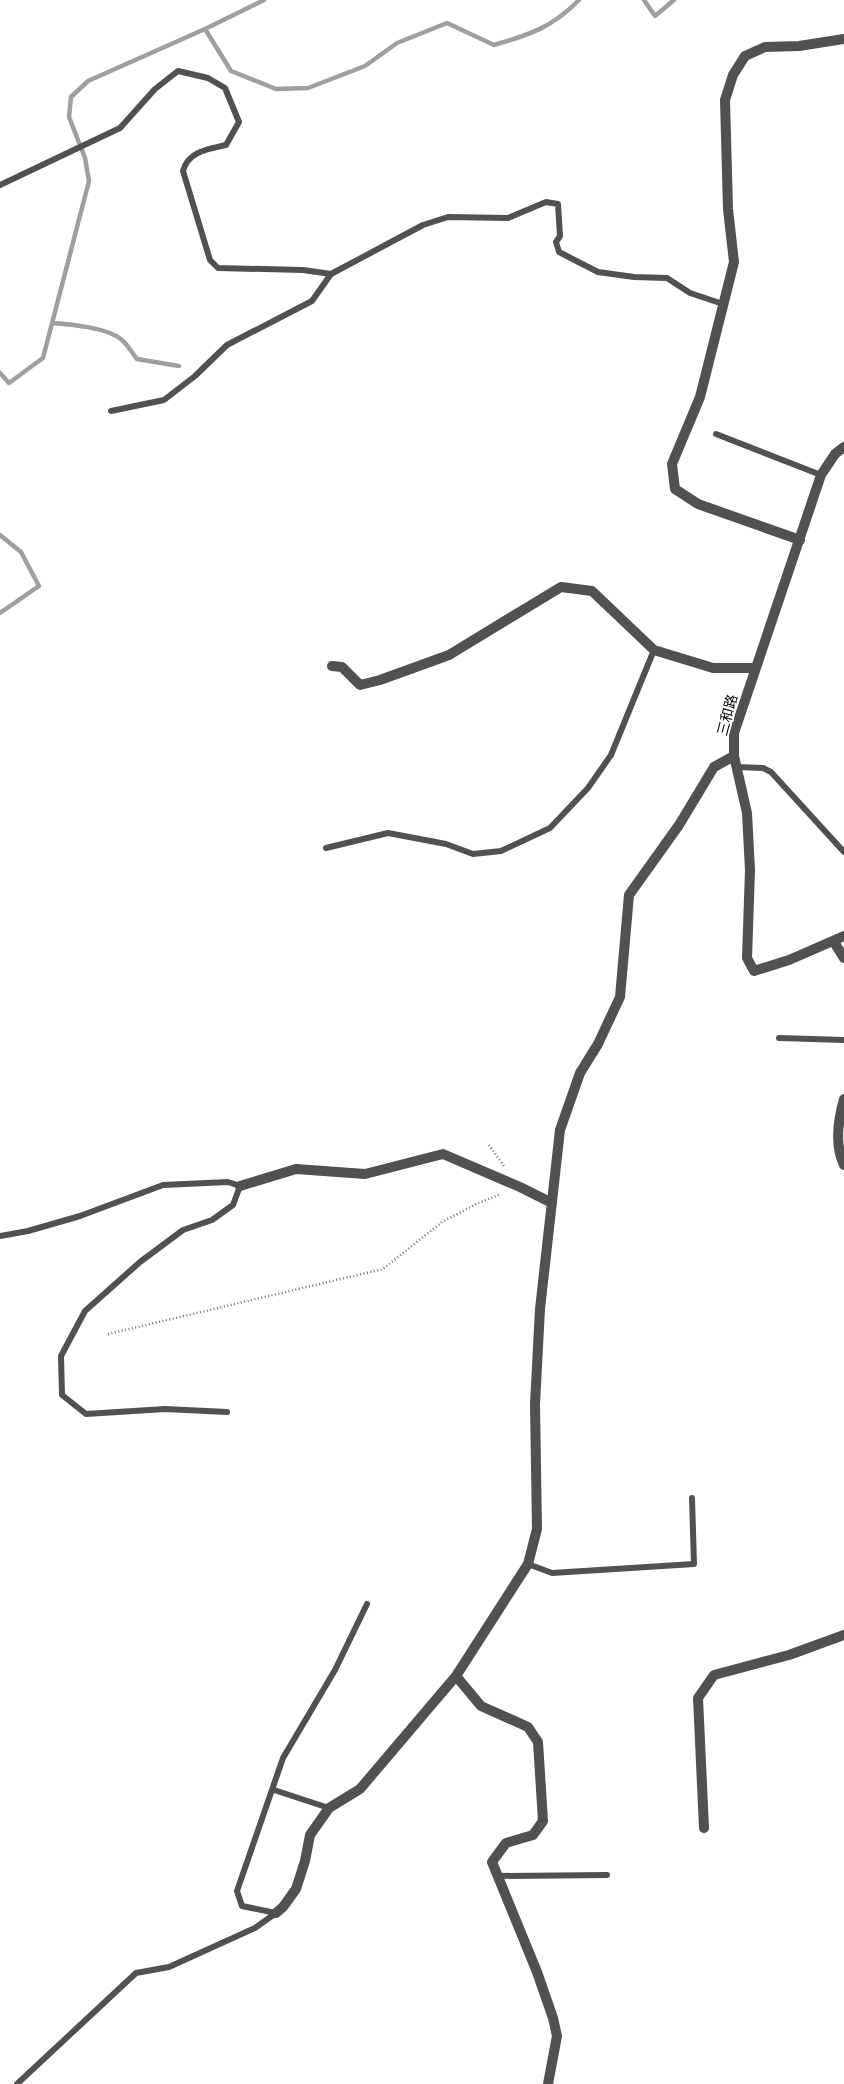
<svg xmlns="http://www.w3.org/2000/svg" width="844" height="2084" font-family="'Golos Text','Noto Sans TC',sans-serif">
<rect width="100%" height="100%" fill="#fff"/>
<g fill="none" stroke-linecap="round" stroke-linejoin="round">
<path stroke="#9f9f9f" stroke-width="4.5" d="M 644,0 L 655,16 L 674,0
M 205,29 L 231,71 L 276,89 L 308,88 L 365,66 L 397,43 L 447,23 L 494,45 C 529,35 553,27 579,0
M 53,323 C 70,324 109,328 122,340 C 128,345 132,353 137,359 L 179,366
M 0,373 L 9,383 L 43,358 L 89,181 L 85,158 L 69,117 L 71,97 L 88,81 L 205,29 L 264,0
M 0,535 L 21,552 L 39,586 L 0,613"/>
<path stroke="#737373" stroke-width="2.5" stroke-dasharray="1 2.5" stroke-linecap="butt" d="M 489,1145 L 504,1166
M 108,1334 L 383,1269 L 442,1222 L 476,1204 L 501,1194"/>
<path stroke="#515151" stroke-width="6" d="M 0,185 L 120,128 L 155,89 L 178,71 L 208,78 L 225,88 L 239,122 L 226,145 C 209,149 188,151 183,171 L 210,260 L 218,268 L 303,270 L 331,274 L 423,225 L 448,217 L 508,218 L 546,202 L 558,204 L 560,236 L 556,242 L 559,252 L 598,272 L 634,277 L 667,278 L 690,293 L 723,304
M 111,411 L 164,400 L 195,376 L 227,345 L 312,301 L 331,274
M 716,434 L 821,475
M 737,767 L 763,768 L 771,772 L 844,852
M 326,848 L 388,833 L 446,844 L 473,854 L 501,851 L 550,828 L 588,788 L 611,755 L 654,650
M 779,1038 L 844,1040
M 0,1236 L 28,1231 L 80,1216 L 163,1185 L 228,1182 L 240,1186 L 233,1205 L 212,1220 L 183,1230 L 140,1262 L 85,1311 L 61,1356 L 62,1395 L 86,1414 L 165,1409 L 227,1412
M 528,1564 L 552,1573 L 694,1564 L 692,1498
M 274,1790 L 329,1808
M 496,1876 L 607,1875
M 17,2084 L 136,1973 L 169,1967 L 255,1928 L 276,1913 L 242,1906 L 237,1891 L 283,1758 L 335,1670 L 367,1604"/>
<path stroke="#515151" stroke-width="10" d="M 844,447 L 835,454 L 821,475 L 734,733 L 734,756 L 747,813 L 750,870 L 747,958 L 754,971 L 789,960 L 844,936
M 800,540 L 698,504 L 675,489 L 672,464 L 700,397 L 734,262 L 728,209 L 725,100 L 733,75 L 745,56 L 765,47 L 799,46 L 844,39
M 332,666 L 342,667 L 360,685 L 380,680 L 449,655 L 561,587 L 592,591 L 654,650 L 713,668 L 755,668
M 834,942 L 844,958
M 844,1099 C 838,1120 834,1144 844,1165
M 240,1186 L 296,1169 L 365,1174 L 443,1154 L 520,1187 L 552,1203
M 456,1676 L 481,1706 L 528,1727 L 538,1742 L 543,1821 L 533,1835 L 506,1843 L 492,1862 L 537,1972 L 553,2018 L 557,2036 L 548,2084
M 704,1828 L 698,1698 L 714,1675 L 789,1655 L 844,1635
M 276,1913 L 283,1907 L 296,1889 L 305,1861 L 310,1835 L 329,1808 L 360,1789 L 456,1676 L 528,1564 L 537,1529 L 535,1404 L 540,1309 L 560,1130 L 580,1073 L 598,1044 L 620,997 L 629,895 L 679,825 L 714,767 L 734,756"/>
</g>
<g text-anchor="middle" stroke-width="4" stroke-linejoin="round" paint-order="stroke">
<g font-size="14" fill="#000" stroke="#fff">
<text transform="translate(727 715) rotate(-75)" y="5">三和路</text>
</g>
</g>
</svg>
